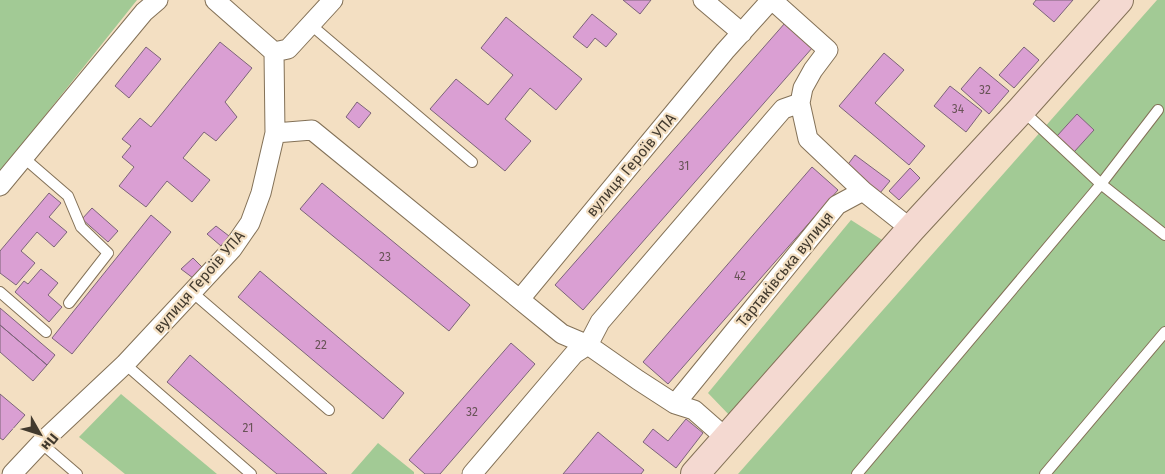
<svg xmlns="http://www.w3.org/2000/svg" width="1165" height="474" font-family="'Fira Sans',sans-serif">
<rect width="100%" height="100%" fill="#f3dfc2"/>
<path fill="#a2ca95" d="M 0,0 L 137,0 L 0,172 Z
M 1157,0 L 1165,0 L 1165,474 L 738,474 Z
M 851,220 L 887,243 L 733,419 L 708,393 Z
M 121,394 L 217,474 L 125,474 L 79,437 Z
M 378,443 L 414,472 L 414,474 L 351,474 Z"/>
<path fill="#da9fd3" stroke="#7c6479" d="M 623,0 L 651,0 L 640,14 Z
M 1036,0 L 1073,0 L 1054,22 L 1033,4 Z
M 592,14 L 617,34 L 606,47 L 595,38 L 587,48 L 573,37 Z
M 506,17 L 582,79 L 556,110 L 530,88 L 505,119 L 531,141 L 505,171 L 430,109 L 456,79 L 488,105 L 513,75 L 481,48 Z
M 785,23 L 813,47 L 583,310 L 555,285 Z
M 220,42 L 252,68 L 225,102 L 237,117 L 216,141 L 204,132 L 183,158 L 210,180 L 192,202 L 167,181 L 146,207 L 119,186 L 134,167 L 122,157 L 131,146 L 122,139 L 140,118 L 151,127 Z
M 146,47 L 161,59 L 129,98 L 115,86 Z
M 1024,47 L 1039,60 L 1014,88 L 999,75 Z
M 884,53 L 904,70 L 875,103 L 925,146 L 909,165 L 839,106 Z
M 980,67 L 1009,91 L 989,114 L 961,89 Z
M 950,86 L 982,111 L 966,132 L 934,106 Z
M 357,102 L 371,113 L 359,128 L 346,117 Z
M 1077,114 L 1094,130 L 1074,152 L 1057,136 Z
M 855,155 L 890,181 L 880,193 L 846,167 Z
M 812,167 L 838,190 L 668,384 L 643,362 Z
M 910,168 L 920,178 L 899,200 L 889,191 Z
M 322,183 L 470,305 L 449,331 L 300,209 Z
M 49,193 L 61,203 L 49,217 L 67,232 L 54,247 L 37,232 L 21,251 L 35,263 L 16,285 L 0,273 L 0,251 Z
M 92,208 L 118,231 L 108,242 L 82,219 Z
M 151,215 L 171,232 L 72,354 L 52,338 Z
M 216,226 L 229,236 L 221,246 L 207,234 Z
M 193,258 L 203,268 L 193,278 L 181,269 Z
M 41,269 L 58,283 L 48,295 L 62,307 L 49,322 L 15,292 L 24,281 L 28,284 Z
M 260,271 L 404,393 L 383,419 L 238,297 Z
M 0,308 L 55,355 L 47,365 L 0,325 Z
M 0,325 L 47,365 L 33,381 L 0,352 Z
M 511,343 L 535,364 L 440,474 L 425,474 L 409,460 Z
M 190,355 L 327,474 L 277,474 L 167,382 Z
M 0,394 L 25,415 L 3,440 L 0,438 Z
M 686,419 L 703,433 L 676,468 L 643,442 L 653,429 L 668,441 Z
M 598,432 L 644,470 L 641,474 L 563,474 Z"/>
<g fill="none" stroke-linecap="round" stroke-linejoin="round">
<defs>
<path id="lane" d="M 311,25 L 472,162
M 1022,110 L 1101,184 L 1165,235
M 24,158 L 68,196 L 81,227 L 108,253 L 69,303
M 0,292 L 46,332
M 192,292 L 329,410
M 125,364 L 251,474
M 41,443 L 77,474
M 857,474 L 1101,184 L 1158,110
M 1045,474 L 1165,332"/>
<path id="street" d="M 215,0 L 274,52
M 703,0 L 742,33
M 772,0 L 828,50 L 813,70 L 803,88 L 800,103 L 808,139 L 863,191
M 275,133 L 312,130 L 562,334 L 588,345 L 638,380 L 675,404 L 694,410 L 727,439
M 0,186 L 144,12 L 158,0
M 520,299 L 725,51 L 771,0
M 675,404 L 837,205 L 863,191 L 911,229
M 12,474 L 41,443 L 125,364 L 232,249 L 250,223 L 261,193 L 275,133 L 274,52 L 288,49 L 333,0
M 472,474 L 574,354 L 588,345 L 600,322 L 783,109 L 800,103"/>
<path id="secondary" d="M 695,474 L 911,229 L 1021,110 L 1119,0"/>
</defs>
<use href="#lane" stroke="#837157" stroke-width="12"/>
<use href="#street" stroke="#837157" stroke-width="21"/>
<use href="#secondary" stroke="#837157" stroke-width="30"/>
<use href="#lane" stroke="#fff" stroke-width="10"/>
<use href="#street" stroke="#fff" stroke-width="19"/>
<use href="#secondary" stroke="#f4d9d1" stroke-width="28"/>
</g>
<g text-anchor="middle" stroke-width="4.5" stroke-linejoin="round" paint-order="stroke">
<g font-size="12" fill="#685357">
<text x="985" y="94">32</text>
<text x="958" y="113">34</text>
<text x="684" y="170">31</text>
<text x="385" y="261">23</text>
<text x="740" y="280">42</text>
<text x="321" y="349">22</text>
<text x="472" y="416">32</text>
<text x="248" y="432">21</text>
</g>
<g font-size="15" fill="#423a2e" stroke="#f3dfc2">
<text transform="translate(631 165) rotate(-50)" y="5">вулиця Героїв УПА</text>
<text transform="translate(785 269) rotate(-51)" y="5">Тартаківська вулиця</text>
<text transform="translate(199 282) rotate(-49)" y="5">вулиця Героїв УПА</text>
</g>
</g>
<g transform="translate(40 434) rotate(129)" stroke="#f3dfc2" stroke-width="4" paint-order="stroke">
<path d="M0-4L9 19L0 12L-9 19Z" fill="#423a2e"/>
<text y="-8" font-size="14" font-weight="bold" text-anchor="middle" fill="#423a2e">Пн</text>
</g>
</svg>
